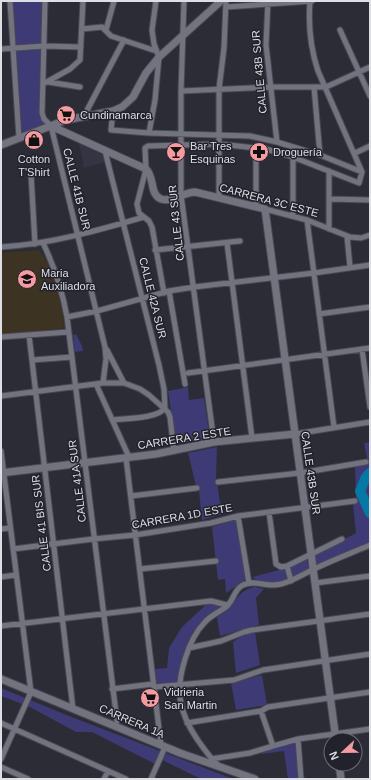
<svg xmlns="http://www.w3.org/2000/svg" width="371" height="780" font-family="Arial,sans-serif">
<rect width="100%" height="100%" fill="#2c2c36"/>
<path fill="#343444" d="M 79,143 L 103,155 L 105,162 L 84,168 Z"/>
<path fill="#3d3323" d="M 39,250 L 49,265 L 58,293 L 63,316 L 64,328 L 1,335 L 1,253 Z"/>
<path fill="#3e3a75" d="M 9,1 L 42,1 L 40,105 L 41,116 L 46,124 L 22,134 Z
M 76,334 L 82,346 L 83,351 L 75,352 L 73,335 Z
M 188,387 L 189,400 L 204,398 L 210,439 L 176,443 L 168,391 Z
M 370,442 L 370,542 L 316,567 L 315,555 L 356,533 L 353,504 L 356,500 L 355,467 L 368,463 L 364,443 Z
M 217,447 L 216,477 L 222,514 L 202,520 L 199,491 L 197,490 L 188,453 Z
M 236,519 L 247,579 L 226,593 L 225,579 L 218,580 L 212,527 Z
M 307,559 L 309,570 L 293,578 L 290,567 Z
M 283,569 L 286,570 L 287,581 C 277,585 261,584 252,577 Z
M 255,587 L 264,589 L 256,598 L 259,625 L 220,636 L 217,617 C 221,614 226,611 230,607 C 239,597 240,590 255,587 Z
M 209,602 L 221,606 C 192,628 183,647 177,683 L 156,685 L 154,669 L 167,668 L 169,648 L 182,627 Z
M 255,632 L 260,665 L 236,673 L 233,642 L 243,635 Z
M 262,675 L 267,705 L 236,710 L 231,683 Z
M 1,688 L 69,716 L 233,779 L 201,779 L 158,758 L 155,764 L 92,732 L 76,732 L 30,707 L 1,696 Z
M 296,743 L 299,779 L 288,779 L 284,751 L 262,754 L 262,751 Z"/>
<g fill="none" stroke-linecap="round" stroke-linejoin="round">
<path stroke="#0579a6" stroke-width="10" d="M 370,473 L 366,477 L 360,491 L 370,513"/>
<defs>
<path id="street" d="M 10,1 L 19,138
M 45,1 L 42,113 L 44,119 L 51,126 L 105,347 L 106,359 L 103,383
M 184,1 L 181,91 L 181,195 L 214,442
M 268,1 L 266,45 L 277,142
M 226,7 L 312,1
M 82,29 L 102,27 L 111,36 L 156,51
M 106,30 L 114,1
M 340,30 L 370,96
M 1,49 L 44,46 L 81,47
M 48,82 L 80,87
M 43,84 L 70,69 L 80,60 L 83,1
M 314,87 L 320,155
M 181,91 L 272,87 L 326,87 L 370,67
M 113,111 L 111,130 L 149,133 L 250,136 L 277,142 L 320,155 L 362,172
M 84,116 L 124,40
M 149,133 L 155,100 L 159,57 L 154,44 L 152,30 L 156,1
M 256,147 L 256,207
M 105,151 L 159,365 L 164,389 L 165,408
M 355,153 L 370,146
M 293,157 L 293,216
M 31,174 L 35,244
M 219,198 L 219,89 L 224,48 L 226,1
M 329,199 L 370,200
M 265,209 L 307,220 L 350,237 L 361,238 L 370,235
M 307,220 L 334,427
M 329,229 L 329,171
M 347,236 L 350,267
M 43,243 C 55,268 62,289 67,317 L 117,721
M 227,243 L 252,438
M 1,247 C 50,244 96,231 144,217
M 155,250 L 240,241
M 169,291 L 185,384
M 164,293 L 152,227 L 149,221 L 139,213 L 137,204 L 146,169 L 145,148 L 148,146 L 219,144 L 266,149 L 293,157 L 359,183 L 362,172 L 318,71 C 310,47 308,26 310,1
M 319,314 L 370,307
M 67,317 L 97,311 L 169,291 L 194,287 L 314,273 L 370,265
M 29,335 L 73,709
M 1,337 L 68,332
M 362,349 L 370,407
M 107,350 L 124,383
M 32,360 L 72,357
M 188,373 L 370,348
M 96,384 L 129,457
M 1,396 L 103,383 L 124,383 L 140,389 L 149,395 L 168,412 L 170,417 L 174,451
M 112,420 C 126,418 157,419 165,408
M 295,434 L 370,422
M 1,451 L 31,692 L 1,759
M 126,458 L 161,745
M 218,482 L 300,473 L 366,462
M 131,496 L 197,488
M 269,512 L 276,564 L 281,567 L 287,566 L 342,539
M 238,516 L 249,583
M 1,529 L 10,528
M 13,549 L 93,539 L 135,535 L 211,523 L 238,516 L 355,501
M 287,566 L 291,581
M 140,569 L 216,561
M 1,577 L 16,575
M 315,583 L 370,576
M 1,626 L 211,601 L 227,605
M 189,648 L 221,641 L 244,632 L 252,630 L 370,614
M 154,687 L 234,680 L 263,670 L 370,654
M 112,689 L 153,684
M 1,723 L 126,779
M 187,723 L 261,711 L 268,707 L 370,692
M 298,739 L 301,779
M 273,746 L 298,739 L 370,729
M 211,759 L 250,753 L 273,746 L 261,711
M 218,765 C 210,758 204,749 197,739 C 179,712 175,691 185,659 C 189,646 195,632 205,622 C 211,615 220,612 227,606 C 234,600 234,589 243,585 C 255,579 267,588 281,584 C 293,581 303,574 314,569 C 333,560 351,553 370,545
M 1,767 L 28,779
M 104,779 L 108,771
M 151,779 L 165,747"/>
<path id="secondary" d="M 51,126 L 146,169 C 155,177 149,194 161,199 C 172,203 184,192 195,192 L 265,209 L 336,740
M 1,145 L 66,120 L 113,111 L 122,107 L 133,97 L 146,73 L 159,57 L 221,1
M 1,473 L 156,454 L 214,442 L 295,434
M 1,679 L 180,753 L 255,779
M 339,764 L 341,779"/>
</defs>
<use href="#street" stroke="#494952" stroke-width="7"/>
<use href="#secondary" stroke="#494952" stroke-width="9"/>
<use href="#street" stroke="#737380" stroke-width="5"/>
<use href="#secondary" stroke="#737380" stroke-width="7"/>
</g>
<defs>
<symbol id="supermarket-disc" viewBox="-11 -11 22 22"><circle r="9.5" fill="#f49aa1" stroke="#22222c"/><path d="M-6-5.5h2.5l.6 2H6L4.5 2H-2.5L-4.4-4H-6ZM-1.5 3.2a1.3 1.3 0 1 0 .1 0ZM3 3.2a1.3 1.3 0 1 0 .1 0Z" fill="#111"/></symbol>
<symbol id="shop-disc" viewBox="-11 -11 22 22"><circle r="9.5" fill="#f49aa1" stroke="#22222c"/><path d="M-5-2.5h2.3a2.7 3.5 0 0 1 5.4 0H5L5.5 6h-11ZM-1.5-2.5h3a1.5 2.3 0 0 0-3 0Z" fill="#111"/></symbol>
<symbol id="bar-disc" viewBox="-11 -11 22 22"><circle r="9.5" fill="#f49aa1" stroke="#22222c"/><path d="M-6-5H6L.8 .8V4.5H3.5V6h-7V4.5H-.8V.8Z" fill="#111"/></symbol>
<symbol id="pharmacy-disc" viewBox="-11 -11 22 22"><circle r="9.5" fill="#f49aa1" stroke="#22222c"/><path d="M-2-6h4v4h4v4h-4v4h-4v-4h-4v-4h4Z" fill="#111"/></symbol>
<symbol id="university-disc" viewBox="-11 -11 22 22"><circle r="9.5" fill="#f49aa1" stroke="#22222c"/><path d="M0-5L7-2L0 1L-7-2ZM-4 1L0 2.5L4 1V4Q0 6-4 4Z" fill="#111"/></symbol>
</defs>
<g fill-rule="evenodd">
<use href="#supermarket-disc" x="55" y="104" width="22" height="22"/>
<use href="#shop-disc" x="23" y="129" width="22" height="22"/>
<use href="#bar-disc" x="165" y="141" width="22" height="22"/>
<use href="#pharmacy-disc" x="248" y="141" width="22" height="22"/>
<use href="#university-disc" x="16" y="268" width="22" height="22"/>
<use href="#supermarket-disc" x="139" y="687" width="22" height="22"/>
</g>
<g text-anchor="middle" stroke-width="3" stroke-linejoin="round" paint-order="stroke">
<g font-size="11" fill="#dedfe5" stroke="#22222c">
<text transform="translate(259 72) rotate(-95)" y="4">CALLE 43B SUR</text>
<text transform="translate(77 189) rotate(76)" y="4">CALLE 41B SUR</text>
<text transform="translate(269 200) rotate(15)" y="4">CARRERA 3C ESTE</text>
<text transform="translate(176 223) rotate(-96)" y="4">CALLE 43 SUR</text>
<text transform="translate(153 298) rotate(76)" y="4">CALLE 42A SUR</text>
<text transform="translate(184 438) rotate(-9)" y="4">CARRERA 2 ESTE</text>
<text transform="translate(311 473) rotate(82)" y="4">CALLE 43B SUR</text>
<text transform="translate(77 481) rotate(-97)" y="4">CALLE 41A SUR</text>
<text transform="translate(182 516) rotate(-10)" y="4">CARRERA 1D ESTE</text>
<text transform="translate(41 523) rotate(-97)" y="4">CALLE 41 BIS SUR</text>
<text transform="translate(132 721) rotate(23)" y="4">CARRERA 1A</text>
</g>
<g font-size="11" fill="#dedfe5" stroke="#22222c" text-anchor="start">
<text x="80" y="119">Cundinamarca</text>
<text x="190" y="150">Bar Tres<tspan x="190" dy="13">Esquinas</tspan></text>
<text x="273" y="156">Droguería</text>
<text x="34" y="163" text-anchor="middle">Cotton<tspan x="34" dy="13">T'Shirt</tspan></text>
<text x="41" y="277">Maria<tspan x="41" dy="13">Auxiliadora</tspan></text>
<text x="164" y="696">Vidrieria<tspan x="164" dy="13">San Martin</tspan></text>
</g>
</g>
<rect width="371" height="780" fill="none" stroke="#dedfe5" stroke-width="4"/>
<g transform="translate(343 752) rotate(248)"><circle r="19" fill="#22222c" stroke="#6d6e76"/>
<path d="M0-3L7 15L0 10L-7 15Z" fill="#f49aa1"/>
<text y="-6" font-size="11" font-weight="bold" text-anchor="middle" fill="#dedfe5">N</text>
</g>
</svg>
